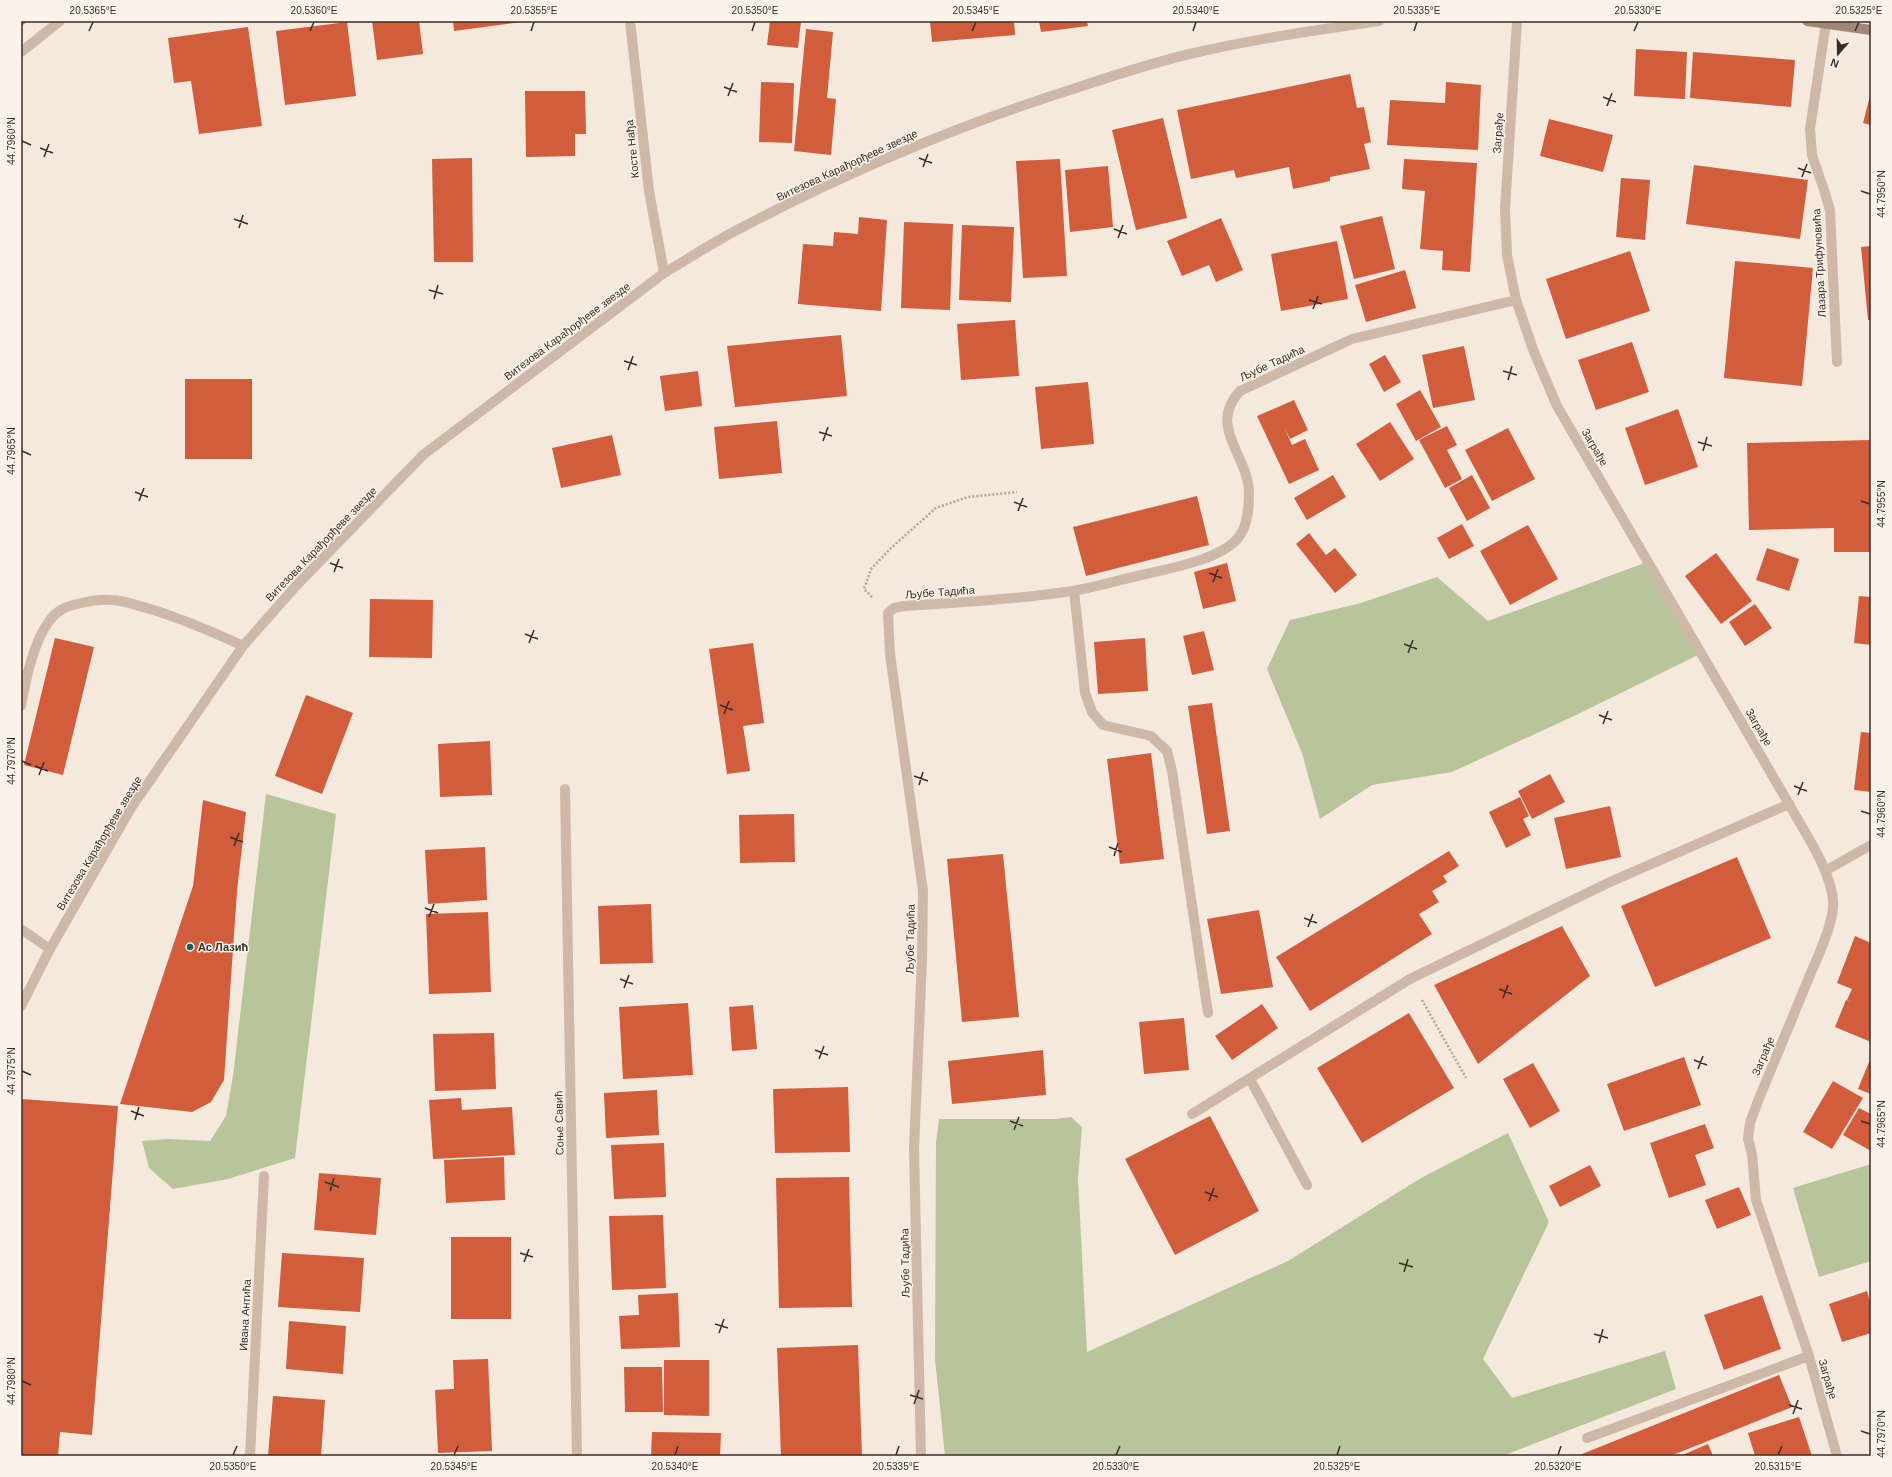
<svg xmlns="http://www.w3.org/2000/svg" width="1892" height="1477" font-family="Arial,sans-serif">
<rect width="100%" height="100%" fill="#f5e8dc"/>
<path fill="#b8c59a" d="M 1647,562 L 1702,653 L 1572,717 L 1452,772 L 1372,785 L 1320,819 L 1302,753 L 1267,669 L 1290,620 L 1361,603 L 1437,577 L 1488,621 Z
M 266,794 L 336,814 L 295,1158 L 228,1179 L 173,1189 L 149,1168 L 142,1141 L 168,1139 L 210,1141 L 226,1116 L 233,1076 Z
M 1071,1117 L 1082,1127 L 1078,1179 L 1087,1352 L 1288,1261 L 1421,1178 L 1508,1133 L 1549,1222 L 1483,1359 L 1512,1398 L 1665,1351 L 1676,1389 L 1502,1456 L 945,1456 L 935,1359 L 936,1143 L 939,1119 L 1055,1119 Z
M 1871,1164 L 1871,1261 L 1819,1277 L 1793,1188 Z"/>
<path fill="#d15d3d" d="M 21,21 L 28,21 L 21,26 Z
M 372,21 L 419,21 L 423,54 L 377,60 Z
M 453,21 L 522,21 L 522,22 L 454,31 Z
M 770,21 L 801,21 L 798,48 L 767,45 Z
M 930,21 L 1014,21 L 1015,35 L 932,42 Z
M 1039,21 L 1087,21 L 1088,26 L 1041,32 Z
M 347,22 L 356,96 L 285,105 L 276,31 Z
M 248,27 L 262,126 L 199,134 L 191,81 L 174,83 L 168,38 Z
M 806,29 L 833,32 L 827,98 L 836,99 L 831,155 L 794,151 Z
M 1636,49 L 1687,52 L 1685,99 L 1634,96 Z
M 1693,52 L 1795,60 L 1791,107 L 1690,98 Z
M 1350,74 L 1357,108 L 1364,107 L 1371,142 L 1364,144 L 1370,169 L 1330,177 L 1330,181 L 1293,189 L 1289,167 L 1236,178 L 1234,170 L 1191,179 L 1177,110 Z
M 761,82 L 794,83 L 792,143 L 759,142 Z
M 1446,82 L 1481,85 L 1478,150 L 1387,145 L 1390,100 L 1445,103 Z
M 525,91 L 585,91 L 586,134 L 575,134 L 575,156 L 526,157 Z
M 1871,92 L 1871,125 L 1863,123 Z
M 1163,118 L 1187,218 L 1136,230 L 1112,130 Z
M 1549,119 L 1613,135 L 1603,172 L 1540,156 Z
M 472,158 L 473,262 L 434,262 L 432,159 Z
M 1060,159 L 1067,276 L 1023,278 L 1016,161 Z
M 1404,159 L 1477,163 L 1470,272 L 1442,270 L 1443,251 L 1420,249 L 1425,191 L 1402,189 Z
M 1694,165 L 1808,180 L 1800,239 L 1686,224 Z
M 1108,166 L 1113,227 L 1070,232 L 1065,170 Z
M 1621,178 L 1650,180 L 1645,240 L 1616,237 Z
M 1382,216 L 1395,269 L 1354,279 L 1340,226 Z
M 859,217 L 887,220 L 881,311 L 798,304 L 803,244 L 833,246 L 834,232 L 858,234 Z
M 1221,218 L 1243,270 L 1216,282 L 1209,265 L 1182,276 L 1167,241 Z
M 904,222 L 953,224 L 950,310 L 901,308 Z
M 962,225 L 1014,227 L 1011,302 L 959,300 Z
M 1337,241 L 1348,299 L 1281,311 L 1271,254 Z
M 1871,246 L 1871,320 L 1868,320 L 1861,247 Z
M 1630,251 L 1650,311 L 1566,339 L 1546,279 Z
M 1735,261 L 1813,268 L 1802,386 L 1724,378 Z
M 1405,270 L 1416,308 L 1366,322 L 1355,285 Z
M 1015,320 L 1019,376 L 961,380 L 957,324 Z
M 841,335 L 847,396 L 735,407 L 727,346 Z
M 1632,342 L 1649,392 L 1596,410 L 1578,360 Z
M 1464,346 L 1475,400 L 1433,408 L 1422,355 Z
M 1385,355 L 1401,382 L 1384,392 L 1369,364 Z
M 698,371 L 702,406 L 665,411 L 660,376 Z
M 185,379 L 252,379 L 252,459 L 185,459 Z
M 1088,382 L 1094,444 L 1041,449 L 1035,387 Z
M 1420,390 L 1441,427 L 1416,441 L 1396,404 Z
M 1294,400 L 1308,430 L 1290,439 L 1284,427 L 1292,445 L 1305,439 L 1319,470 L 1289,484 L 1257,416 Z
M 1678,409 L 1698,467 L 1645,485 L 1625,428 Z
M 777,421 L 782,473 L 719,479 L 714,427 Z
M 1390,422 L 1414,459 L 1380,481 L 1356,444 Z
M 1447,426 L 1457,445 L 1447,450 L 1462,479 L 1445,488 L 1419,440 Z
M 1508,428 L 1535,479 L 1492,501 L 1465,450 Z
M 612,435 L 621,475 L 561,488 L 552,448 Z
M 1871,440 L 1871,552 L 1834,552 L 1834,528 L 1749,530 L 1747,443 Z
M 1333,475 L 1346,497 L 1307,520 L 1294,498 Z
M 1472,475 L 1490,508 L 1467,521 L 1449,488 Z
M 1197,496 L 1209,545 L 1086,576 L 1073,527 Z
M 1462,524 L 1474,546 L 1449,559 L 1437,538 Z
M 1528,525 L 1558,579 L 1510,605 L 1480,551 Z
M 1309,533 L 1326,555 L 1335,548 L 1357,575 L 1335,593 L 1296,544 Z
M 1767,548 L 1799,559 L 1789,591 L 1756,580 Z
M 1716,553 L 1752,601 L 1721,624 L 1685,576 Z
M 1227,563 L 1236,601 L 1203,609 L 1194,572 Z
M 1859,596 L 1871,597 L 1871,645 L 1854,643 Z
M 370,599 L 433,600 L 432,658 L 369,657 Z
M 1755,604 L 1772,628 L 1745,646 L 1729,622 Z
M 1204,631 L 1214,670 L 1192,675 L 1183,636 Z
M 55,638 L 94,647 L 63,775 L 24,765 Z
M 1145,638 L 1148,691 L 1098,694 L 1094,642 Z
M 753,643 L 764,723 L 743,726 L 750,771 L 727,774 L 709,649 Z
M 306,695 L 353,713 L 322,794 L 275,776 Z
M 1212,703 L 1230,831 L 1207,834 L 1188,706 Z
M 1861,732 L 1871,733 L 1871,792 L 1854,790 Z
M 490,741 L 492,795 L 440,797 L 438,744 Z
M 1151,753 L 1164,859 L 1120,864 L 1107,759 Z
M 1550,774 L 1565,802 L 1532,819 L 1518,791 Z
M 1520,797 L 1529,816 L 1523,819 L 1531,835 L 1506,848 L 1489,812 Z
M 203,800 L 246,812 L 237,891 L 224,1080 L 211,1102 L 192,1112 L 120,1104 L 193,886 Z
M 1610,806 L 1621,857 L 1566,869 L 1554,818 Z
M 794,814 L 795,862 L 740,863 L 739,815 Z
M 485,847 L 487,900 L 428,904 L 425,850 Z
M 1449,851 L 1459,866 L 1443,876 L 1447,882 L 1432,891 L 1439,902 L 1419,914 L 1432,934 L 1310,1011 L 1276,957 Z
M 1003,854 L 1019,1017 L 962,1022 L 947,859 Z
M 1737,857 L 1771,938 L 1655,987 L 1621,906 Z
M 651,904 L 653,963 L 600,964 L 598,906 Z
M 1259,910 L 1273,987 L 1221,994 L 1207,919 Z
M 488,912 L 491,992 L 429,994 L 426,914 Z
M 1562,926 L 1590,976 L 1478,1064 L 1434,985 Z
M 1855,936 L 1871,943 L 1871,1042 L 1835,1027 L 1846,1000 L 1852,1002 L 1847,1000 L 1852,989 L 1837,983 Z
M 688,1003 L 693,1075 L 623,1079 L 619,1007 Z
M 1262,1004 L 1278,1028 L 1232,1060 L 1215,1036 Z
M 753,1005 L 757,1049 L 732,1051 L 729,1007 Z
M 1409,1013 L 1454,1088 L 1362,1143 L 1317,1068 Z
M 1184,1018 L 1189,1070 L 1144,1074 L 1139,1022 Z
M 494,1033 L 496,1089 L 435,1091 L 433,1034 Z
M 1043,1050 L 1046,1095 L 952,1104 L 948,1061 Z
M 1684,1057 L 1701,1105 L 1624,1131 L 1607,1084 Z
M 1871,1057 L 1871,1094 L 1858,1089 Z
M 1533,1063 L 1560,1111 L 1530,1128 L 1503,1079 Z
M 1833,1081 L 1863,1098 L 1832,1149 L 1803,1132 Z
M 848,1087 L 850,1152 L 775,1153 L 773,1089 Z
M 657,1090 L 659,1135 L 606,1138 L 604,1093 Z
M 461,1098 L 462,1110 L 512,1107 L 515,1155 L 433,1159 L 429,1100 Z
M 21,1099 L 118,1106 L 92,1435 L 60,1432 L 58,1456 L 21,1456 Z
M 1859,1108 L 1871,1114 L 1871,1151 L 1843,1135 Z
M 1210,1116 L 1259,1211 L 1175,1255 L 1125,1159 Z
M 1705,1124 L 1714,1148 L 1695,1155 L 1706,1185 L 1669,1198 L 1650,1143 Z
M 664,1143 L 666,1197 L 614,1199 L 611,1145 Z
M 504,1157 L 505,1200 L 446,1203 L 444,1160 Z
M 1590,1165 L 1601,1186 L 1560,1207 L 1549,1186 Z
M 319,1173 L 381,1178 L 376,1235 L 314,1230 Z
M 849,1177 L 852,1307 L 779,1308 L 776,1178 Z
M 1739,1187 L 1751,1215 L 1717,1229 L 1705,1200 Z
M 663,1215 L 666,1288 L 612,1290 L 609,1216 Z
M 451,1237 L 511,1237 L 511,1319 L 451,1319 Z
M 282,1253 L 364,1258 L 360,1312 L 278,1307 Z
M 1867,1291 L 1871,1305 L 1871,1333 L 1842,1342 L 1829,1304 Z
M 678,1293 L 680,1347 L 621,1349 L 619,1316 L 639,1315 L 638,1295 Z
M 1762,1295 L 1781,1349 L 1724,1370 L 1704,1315 Z
M 289,1321 L 346,1326 L 343,1374 L 286,1369 Z
M 858,1345 L 862,1456 L 781,1456 L 777,1348 Z
M 488,1359 L 492,1451 L 438,1453 L 435,1390 L 454,1389 L 453,1360 Z
M 664,1360 L 709,1360 L 709,1416 L 664,1415 Z
M 624,1367 L 662,1367 L 663,1412 L 625,1412 Z
M 1779,1375 L 1792,1407 L 1703,1443 L 1670,1456 L 1577,1456 Z
M 273,1396 L 325,1400 L 321,1456 L 268,1456 Z
M 1799,1417 L 1812,1456 L 1755,1456 L 1748,1433 Z
M 652,1432 L 721,1433 L 720,1456 L 651,1456 Z
M 1708,1444 L 1713,1456 L 1680,1456 Z"/>
<g fill="none" stroke-linecap="round" stroke-linejoin="round">
<path stroke="#baa191" stroke-width="2.5" stroke-dasharray="2 2" stroke-linecap="butt" d="M 872,597 L 864,589 L 871,569 L 891,548 L 936,508 L 968,497 L 1017,492
M 1422,1000 L 1466,1078"/>
<path stroke="#ceb8a7" stroke-width="10" d="M 1826,23 L 1810,129 L 1812,155 L 1824,190 L 1830,210 L 1837,362
M 1074,591 L 1085,693 L 1092,712 L 1103,725 L 1151,736 L 1167,751 L 1172,771 L 1208,1013
M 1250,1079 L 1307,1185
M 1192,1114 L 1410,979 L 1610,882 L 1789,804
M 1587,1438 L 1809,1356"/>
<path stroke="#ceb8a7" stroke-width="10" d="M 1517,21 L 1505,209 L 1507,255 L 1516,300 L 1534,352 L 1557,406 L 1789,804 C 1804,832 1830,868 1833,900 C 1835,921 1818,956 1810,975 C 1793,1017 1775,1059 1758,1101 L 1750,1123 L 1748,1139 L 1752,1154 L 1756,1200 L 1809,1356 L 1837,1456
M 21,52 L 60,21
M 21,706 C 26,679 33,642 50,620 C 58,609 68,606 81,603 C 90,601 101,599 111,600 C 123,600 135,605 147,608 C 180,618 211,631 243,646
M 565,789 L 577,1456
M 1825,871 L 1871,845
M 21,929 L 50,949
M 21,1006 L 50,949 L 131,808 L 243,646 L 295,587 L 423,455 L 664,273
M 250,1456 L 264,1176
M 921,1456 L 914,1149 L 922,959 L 923,891 L 890,654 L 888,613 L 894,608 L 904,606 C 960,603 1017,599 1073,591 C 1097,587 1122,579 1146,574 C 1172,568 1221,559 1238,538 C 1248,526 1249,507 1249,492 C 1248,455 1207,426 1240,391 L 1352,339 L 1516,300"/>
<path stroke="#ceb8a7" stroke-width="10" d="M 630,21 L 649,191 L 664,273 C 688,259 712,243 737,230 C 845,173 959,125 1076,88 C 1115,75 1154,62 1194,53 C 1255,39 1317,30 1379,21"/>
<path stroke="#a28678" stroke-width="10" d="M 1807,21 L 1871,30"/>
</g>
<path fill="none" stroke="#3a2d28" stroke-width="1.5" d="M 89,31 L 93,22M 310,31 L 314,22M 531,31 L 534,22M 752,31 L 755,22M 972,31 L 976,22M 1193,31 L 1196,22M 1414,31 L 1417,22M 1634,31 L 1638,22M 1855,31 L 1859,22M 724,87 L 737,92M 728,96 L 733,83M 1603,97 L 1616,102M 1607,106 L 1612,93M 22,141 L 31,145M 40,148 L 53,153M 44,157 L 49,144M 919,158 L 932,163M 923,167 L 928,154M 1798,168 L 1811,173M 1802,177 L 1807,164M 1861,191 L 1870,194M 234,219 L 248,224M 239,228 L 243,215M 1114,229 L 1127,234M 1118,238 L 1123,225M 429,290 L 443,294M 434,299 L 438,285M 1309,300 L 1322,304M 1313,309 L 1318,296M 624,361 L 637,365M 628,370 L 633,356M 1503,371 L 1517,375M 1508,380 L 1512,366M 819,432 L 832,436M 823,441 L 828,427M 1698,442 L 1712,446M 22,451 L 31,455M 1703,451 L 1707,437M 135,492 L 148,497M 139,501 L 144,488M 1861,501 L 1870,504M 1014,502 L 1027,507M 1018,511 L 1023,498M 330,563 L 343,568M 334,572 L 339,559M 1209,573 L 1222,578M 1213,582 L 1218,569M 525,634 L 538,639M 529,643 L 534,630M 1404,644 L 1417,649M 1408,653 L 1413,640M 720,705 L 733,710M 724,714 L 729,701M 1599,715 L 1612,720M 1603,724 L 1608,711M 22,761 L 31,765M 35,766 L 48,771M 39,775 L 44,762M 914,776 L 928,781M 919,785 L 923,772M 1794,786 L 1807,791M 1798,795 L 1803,782M 1861,811 L 1870,814M 230,837 L 243,842M 234,846 L 239,833M 1109,847 L 1122,852M 1114,856 L 1118,843M 425,908 L 438,913M 429,917 L 434,904M 1304,918 L 1317,923M 1308,927 L 1313,914M 620,979 L 633,984M 624,988 L 629,975M 1499,989 L 1512,994M 1503,998 L 1508,985M 815,1050 L 828,1055M 819,1059 L 824,1046M 1694,1060 L 1707,1065M 1698,1069 L 1703,1056M 22,1071 L 31,1075M 131,1111 L 144,1116M 135,1120 L 139,1107M 1010,1121 L 1023,1126M 1861,1121 L 1870,1124M 1014,1130 L 1019,1117M 325,1182 L 339,1187M 330,1191 L 334,1178M 1205,1192 L 1218,1197M 1209,1201 L 1214,1188M 520,1253 L 533,1257M 524,1262 L 529,1249M 1399,1263 L 1413,1267M 1404,1272 L 1408,1259M 715,1324 L 728,1328M 719,1333 L 724,1319M 1594,1334 L 1608,1338M 1599,1343 L 1603,1329M 22,1381 L 31,1385M 910,1395 L 923,1399M 914,1404 L 919,1390M 1789,1405 L 1802,1409M 1793,1414 L 1798,1400M 1861,1431 L 1870,1434M 233,1455 L 237,1446M 454,1455 L 458,1446M 675,1455 L 678,1446M 896,1455 L 899,1446M 1116,1455 L 1120,1446M 1337,1455 L 1340,1446M 1558,1455 L 1561,1446M 1778,1455 L 1782,1446"/>
<circle fill="#195d60" stroke="#fbf3e9" stroke-width="1.5" cx="190" cy="947" r="4"/>
<g text-anchor="middle" stroke-width="3" stroke-linejoin="round" paint-order="stroke">
<g font-size="11" fill="#3a2d28" stroke="#fbf3e9">
<text transform="translate(1498 133) rotate(-86)" y="4">Заграђе</text>
<text transform="translate(632 149) rotate(-96)" y="4">Косте Нађа</text>
<text transform="translate(847 165) rotate(-25)" y="4">Витезова Карађорђеве звезде</text>
<text transform="translate(1819 263) rotate(-93)" y="4">Лазара Трифуновића</text>
<text transform="translate(567 331) rotate(-37)" y="4">Витезова Карађорђеве звезде</text>
<text transform="translate(1272 363) rotate(-25)" y="4">Љубе Тадића</text>
<text transform="translate(1595 447) rotate(60)" y="4">Заграђе</text>
<text transform="translate(321 544) rotate(-46)" y="4">Витезова Карађорђеве звезде</text>
<text transform="translate(940 592) rotate(-4)" y="4">Љубе Тадића</text>
<text transform="translate(1759 727) rotate(60)" y="4">Заграђе</text>
<text transform="translate(99 843) rotate(-59)" y="4">Витезова Карађорђеве звезде</text>
<text transform="translate(910 939) rotate(-89)" y="4">Љубе Тадића</text>
<text transform="translate(1763 1056) rotate(-67)" y="4">Заграђе</text>
<text transform="translate(559 1123) rotate(-91)" y="4">Соње Савић</text>
<text transform="translate(905 1263) rotate(-91)" y="4">Љубе Тадића</text>
<text transform="translate(245 1315) rotate(-87)" y="4">Ивана Антића</text>
<text transform="translate(1828 1379) rotate(74)" y="4">Заграђе</text>
</g>
<g font-size="11" font-weight="bold" fill="#3a2d28" stroke="#fbf3e9" text-anchor="start">
<text x="198" y="951">Ас Лазић</text>
</g>
</g>
<rect width="1892" height="1477" fill="none" stroke="#fbf3e9" stroke-width="44"/>
<g transform="translate(1838 54) rotate(200)" stroke="#fbf3e9" stroke-width="3" paint-order="stroke">
<path d="M0-3L7 15L0 10L-7 15Z" fill="#3a2d28"/>
<text y="-6" font-size="11" font-weight="bold" text-anchor="middle" fill="#3a2d28">N</text>
</g>
<rect x="22" y="22" width="1848" height="1433" fill="none" stroke="#3a2d28" stroke-width="1.5"/>
<g font-size="10" text-anchor="middle" fill="#3a2d28">
<text x="93" y="14">20.5365°E</text>
<text x="314" y="14">20.5360°E</text>
<text x="534" y="14">20.5355°E</text>
<text x="755" y="14">20.5350°E</text>
<text x="976" y="14">20.5345°E</text>
<text x="1196" y="14">20.5340°E</text>
<text x="1417" y="14">20.5335°E</text>
<text x="1638" y="14">20.5330°E</text>
<text x="1859" y="14">20.5325°E</text>
<text transform="translate(11 141) rotate(-90)" y="4">44.7960°N</text>
<text transform="translate(1881 194) rotate(-90)" y="4">44.7950°N</text>
<text transform="translate(11 451) rotate(-90)" y="4">44.7965°N</text>
<text transform="translate(1881 504) rotate(-90)" y="4">44.7955°N</text>
<text transform="translate(11 761) rotate(-90)" y="4">44.7970°N</text>
<text transform="translate(1881 814) rotate(-90)" y="4">44.7960°N</text>
<text transform="translate(11 1071) rotate(-90)" y="4">44.7975°N</text>
<text transform="translate(1881 1124) rotate(-90)" y="4">44.7965°N</text>
<text transform="translate(11 1381) rotate(-90)" y="4">44.7980°N</text>
<text transform="translate(1881 1434) rotate(-90)" y="4">44.7970°N</text>
<text x="233" y="1470">20.5350°E</text>
<text x="454" y="1470">20.5345°E</text>
<text x="675" y="1470">20.5340°E</text>
<text x="896" y="1470">20.5335°E</text>
<text x="1116" y="1470">20.5330°E</text>
<text x="1337" y="1470">20.5325°E</text>
<text x="1558" y="1470">20.5320°E</text>
<text x="1778" y="1470">20.5315°E</text>
</g>
</svg>
